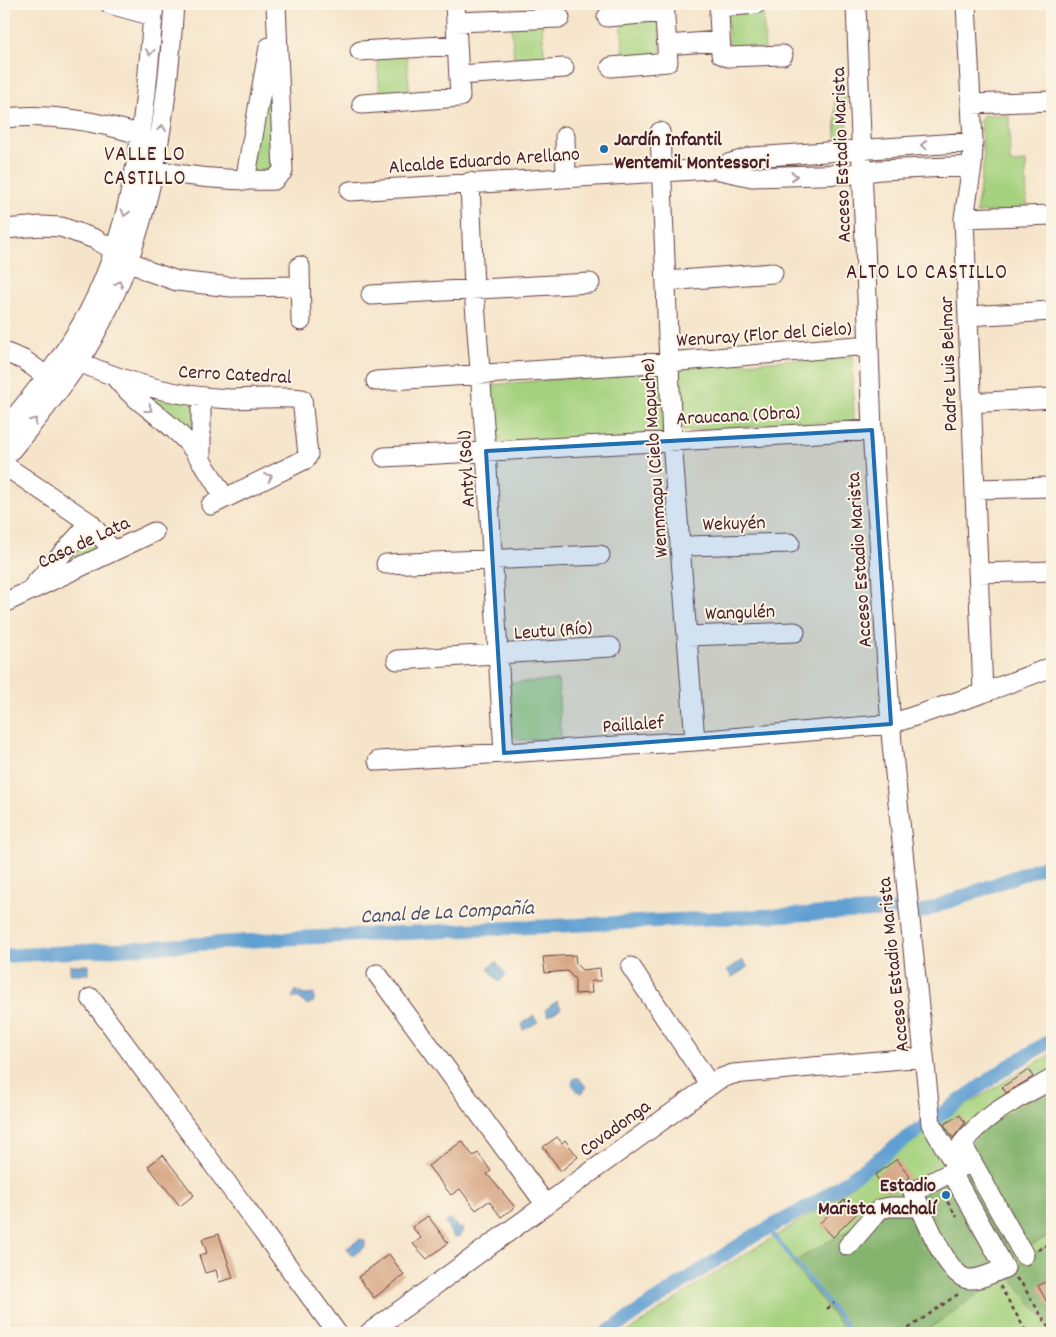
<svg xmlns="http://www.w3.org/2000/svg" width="1056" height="1337" font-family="Dekko,sans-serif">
<rect width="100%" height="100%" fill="#fcf5e5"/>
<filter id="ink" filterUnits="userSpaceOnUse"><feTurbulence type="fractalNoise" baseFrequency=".02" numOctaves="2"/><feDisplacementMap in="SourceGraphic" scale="10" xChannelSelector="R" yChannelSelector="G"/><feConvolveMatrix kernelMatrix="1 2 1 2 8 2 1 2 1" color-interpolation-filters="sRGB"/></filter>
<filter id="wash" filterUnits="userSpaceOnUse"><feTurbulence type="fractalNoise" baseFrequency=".0096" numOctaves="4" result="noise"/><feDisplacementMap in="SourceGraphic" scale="20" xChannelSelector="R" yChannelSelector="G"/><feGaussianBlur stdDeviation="1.12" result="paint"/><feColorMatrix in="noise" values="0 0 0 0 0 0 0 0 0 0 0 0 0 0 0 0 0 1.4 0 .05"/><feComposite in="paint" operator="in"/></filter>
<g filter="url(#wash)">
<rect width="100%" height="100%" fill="#f5e4c9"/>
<path fill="#a5d27f" stroke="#787855" d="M 727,7 L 763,7 L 765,54 L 729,55 Z
M 659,17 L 662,60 L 624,62 L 621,20 Z
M 542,22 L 545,67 L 515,69 L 511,24 Z
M 273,50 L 279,168 L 249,177 Z
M 406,52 L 410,96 L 380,98 L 377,54 Z
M 846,96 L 848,141 L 836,140 L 835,97 Z
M 984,115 L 1009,115 L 1010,163 L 1026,162 L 1027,210 L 976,213 L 984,160 L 980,120 Z
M 852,356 L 854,421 L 683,431 L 677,367 Z
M 661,370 L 665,436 L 498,446 L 491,385 Z
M 133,389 L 195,402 L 195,440 Z
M 88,533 L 101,549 L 53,572 Z
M 558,680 L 561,738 L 520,740 L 512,735 L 509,683 Z
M 1052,1053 L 1052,1333 L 626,1333 L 724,1267 L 826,1205 L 852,1186 L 913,1133 L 948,1116 Z"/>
<path fill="#84b46e" stroke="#676a4c" d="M 1052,1087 L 1052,1234 L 1022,1250 L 981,1280 L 988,1287 L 923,1333 L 847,1333 L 792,1263 L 913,1192 L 966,1149 L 992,1123 Z
M 1052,1243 L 1052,1328 L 1011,1278 L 1026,1258 Z"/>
<path fill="#619fd2" stroke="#565f7e" d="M 743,960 L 748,967 L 732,977 L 727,970 Z
M 496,962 L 506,975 L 499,982 L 488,968 Z
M 70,965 L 89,965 L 89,974 L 70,974 Z
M 296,990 L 304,995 L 314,994 L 314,1002 L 306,1005 L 299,998 L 292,998 Z
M 557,1001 L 561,1008 L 549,1016 L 545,1010 Z
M 533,1016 L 538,1022 L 523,1030 L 522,1024 Z
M 574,1078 L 579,1078 L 586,1087 L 583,1093 L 579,1093 L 572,1084 Z
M 451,1219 L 459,1229 L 462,1228 L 463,1230 L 459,1237 L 453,1236 L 445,1223 Z
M 360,1239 L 365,1241 L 365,1247 L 352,1256 L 347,1248 Z"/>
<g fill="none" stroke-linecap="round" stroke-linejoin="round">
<path stroke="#619fd2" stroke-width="4" d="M 768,1228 L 852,1333"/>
<path stroke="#619fd2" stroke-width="14" d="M 919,913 L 1052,863
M 4,956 L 297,938 L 892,910
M 606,1333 L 750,1238 L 817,1202 L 1009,1066 L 1052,1040"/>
</g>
<g id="blocks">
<path fill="#d7a785" d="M 575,955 L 576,964 L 582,970 L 600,968 L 601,981 L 591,981 L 592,993 L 575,994 L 575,979 L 567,971 L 545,973 L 543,957 Z
M 1029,1070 L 1033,1077 L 1006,1093 L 1002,1087 Z
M 960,1115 L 965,1123 L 953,1138 L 944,1124 Z
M 557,1137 L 562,1143 L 565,1140 L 578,1157 L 561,1171 L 543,1147 Z
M 462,1141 L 473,1156 L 478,1153 L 491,1171 L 487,1174 L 515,1207 L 501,1217 L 489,1201 L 476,1210 L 460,1189 L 451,1195 L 428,1166 Z
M 163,1155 L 194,1195 L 180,1206 L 148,1166 Z
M 897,1159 L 910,1177 L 888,1193 L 875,1175 Z
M 844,1200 L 857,1213 L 833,1237 L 820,1223 Z
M 428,1216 L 448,1243 L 427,1259 L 413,1244 L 421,1238 L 412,1227 Z
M 219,1234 L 233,1278 L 219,1282 L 216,1270 L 205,1273 L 199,1255 L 207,1253 L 202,1239 Z
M 389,1254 L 404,1275 L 374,1298 L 358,1277 Z
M 1052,1278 L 1052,1311 L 1038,1286 Z"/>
</g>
</g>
<g filter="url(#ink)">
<use href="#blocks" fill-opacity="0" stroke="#643d43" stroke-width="1"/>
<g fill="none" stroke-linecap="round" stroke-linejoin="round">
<defs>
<path id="minor" d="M 110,4 L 153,16
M 756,4 L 720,7 L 719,13 L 721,54 L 728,57 L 783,55
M 856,4 L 872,430 L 892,744 L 931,1124 L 957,1168
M 966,4 L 973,142 L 972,166 L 964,218 L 983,693
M 607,17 L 665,12
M 456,22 L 560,18
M 667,45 L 720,41
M 360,51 L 457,45
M 611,67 L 668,62 L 664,4
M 459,75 L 564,68
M 362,104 L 460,97 L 455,4
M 971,104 L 1052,101
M 4,118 C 52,113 95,121 142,135
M 660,132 L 672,441 L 695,741
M 565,136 L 566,176
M 715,169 L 752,177 L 850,174 L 880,170 L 972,166
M 154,170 C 195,178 233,181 274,180 L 283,171 L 276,4
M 245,181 L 269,47
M 470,182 L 474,290 L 486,451 L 504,753
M 350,191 L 711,169 L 751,157 L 973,142
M 964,218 L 1052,215
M 4,229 L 41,226 L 61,227 L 95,239 L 148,271 L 177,281 L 231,287 L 300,286
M 300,266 L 301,321
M 666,281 L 773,273
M 371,295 L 590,283
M 968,316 L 1052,311
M 4,352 L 24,360 L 46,376
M 79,362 C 127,383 177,397 230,399 C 253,399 278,396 302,399 L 308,455 L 306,459 L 211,505
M 114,376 C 132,399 156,412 177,432 C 197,450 210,475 225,498
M 376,381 L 669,362 L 857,346 L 869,350
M 201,397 L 201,461
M 971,403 L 1052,398
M 4,430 C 35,393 65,355 88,313 C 138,218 145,109 154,4
M 384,457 L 872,430
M 4,459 C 29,428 56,397 78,363 C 148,253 166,131 174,4
M 4,465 L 90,523 L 113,551
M 975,489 L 1052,487
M 681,551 L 688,546 L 790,543
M 386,564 L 600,555
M 978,573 L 1052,571
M 34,585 L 90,523
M 4,603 L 154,532
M 687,636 L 795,632
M 397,660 L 611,647
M 378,761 L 695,741 L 891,724 L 983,693 L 1052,667
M 631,967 L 710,1085
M 377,974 L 546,1205
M 91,998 L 337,1333
M 951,1171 L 1005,1268 C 995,1272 980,1280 968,1279 C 945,1275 924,1212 913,1192 L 971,1162
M 848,1246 L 880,1209 L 890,1207 L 920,1207
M 1024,1255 L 962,1144 C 985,1113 1020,1098 1052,1079
M 369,1333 L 719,1079 L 733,1074 L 924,1057"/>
</defs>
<use href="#minor" stroke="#643d43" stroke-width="21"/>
<path stroke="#643d43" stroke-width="2.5" stroke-dasharray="4 4" stroke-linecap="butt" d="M 943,1195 L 957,1217
M 1038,1250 L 1052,1242
M 1016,1278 L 1022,1284 L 1052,1333
M 1000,1286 L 1027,1333
M 827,1309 L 834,1303
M 902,1333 L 961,1292"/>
<use href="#minor" stroke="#fff" stroke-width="19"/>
</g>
<defs><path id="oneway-chevron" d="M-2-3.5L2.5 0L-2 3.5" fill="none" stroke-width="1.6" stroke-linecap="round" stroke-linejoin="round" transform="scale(1.25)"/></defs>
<g stroke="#ae9aa0">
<use href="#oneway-chevron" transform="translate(150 52) rotate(95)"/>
<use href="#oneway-chevron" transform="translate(162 128) rotate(-83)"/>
<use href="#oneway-chevron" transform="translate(924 145) rotate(176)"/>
<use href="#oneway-chevron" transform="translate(794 176) rotate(-2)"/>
<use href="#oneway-chevron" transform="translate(125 213) rotate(107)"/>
<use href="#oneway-chevron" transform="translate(119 284) rotate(-69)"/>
<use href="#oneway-chevron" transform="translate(149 409) rotate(36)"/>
<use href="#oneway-chevron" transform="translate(34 421) rotate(-51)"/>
<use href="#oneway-chevron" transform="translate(269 477) rotate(-25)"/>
</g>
</g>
<path fill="#1f6fb2" fill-opacity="0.2" stroke="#1f6fb2" stroke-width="4" stroke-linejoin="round" d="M 872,430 L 891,724 L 504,753 L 486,451 Z"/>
<g fill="#1f6fb2" stroke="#fcf5e5" stroke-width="2">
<circle cx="604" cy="149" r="5"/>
<circle cx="946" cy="1195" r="5"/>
</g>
<g text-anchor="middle" stroke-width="4" stroke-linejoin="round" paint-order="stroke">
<g font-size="20" font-weight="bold" fill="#4a1f2b" stroke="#fcf5e5" text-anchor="start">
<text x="614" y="145">Jardín Infantil<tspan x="614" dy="23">Wentemil Montessori</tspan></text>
<text x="936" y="1191" text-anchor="end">Estadio<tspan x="936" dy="23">Marista Machalí</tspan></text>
</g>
<g font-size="20" fill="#4a1f2b" stroke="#fcf5e5">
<text transform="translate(840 155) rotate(-92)" y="7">Acceso Estadio Marista</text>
<text transform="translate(484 159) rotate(-4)" y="7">Alcalde Eduardo Arellano</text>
<text transform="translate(764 333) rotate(-4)" y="7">Wenuray (Flor del Cielo)</text>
<text transform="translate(947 364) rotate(-92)" y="7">Padre Luis Belmar</text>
<text transform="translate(235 373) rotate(3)" y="7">Cerro Catedral</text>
<text transform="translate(738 414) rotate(-3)" y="7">Araucana (Obra)</text>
<text transform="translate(653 458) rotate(-94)" y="7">Wennmapu (Cielo Mapuche)</text>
<text transform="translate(465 469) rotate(-93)" y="7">Antyl (Sol)</text>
<text transform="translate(734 522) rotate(-2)" y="7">Wekuyén</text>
<text transform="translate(83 541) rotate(-25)" y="7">Casa de Lata</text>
<text transform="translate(858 560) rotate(-94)" y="7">Acceso Estadio Marista</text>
<text transform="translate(740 611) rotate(-2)" y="7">Wangulén</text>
<text transform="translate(553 629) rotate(-4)" y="7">Leutu (Río)</text>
<text transform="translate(633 723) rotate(-4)" y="7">Paillalef</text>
<text transform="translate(892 965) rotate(-96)" y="7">Acceso Estadio Marista</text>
<text transform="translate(614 1127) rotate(-36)" y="7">Covadonga</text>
</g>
<g font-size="21" letter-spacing="1" fill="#4a1f2b" stroke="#fcf5e5">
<text x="145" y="160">VALLE LO<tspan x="145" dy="24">CASTILLO</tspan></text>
<text x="927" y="278">ALTO LO CASTILLO</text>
</g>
<g font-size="21" font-style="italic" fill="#53526e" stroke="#fcf5e5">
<text transform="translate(447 911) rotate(-3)" y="7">Canal de La Compañía</text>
</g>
</g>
<rect width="1056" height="1337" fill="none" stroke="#fcf5e5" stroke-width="20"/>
</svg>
